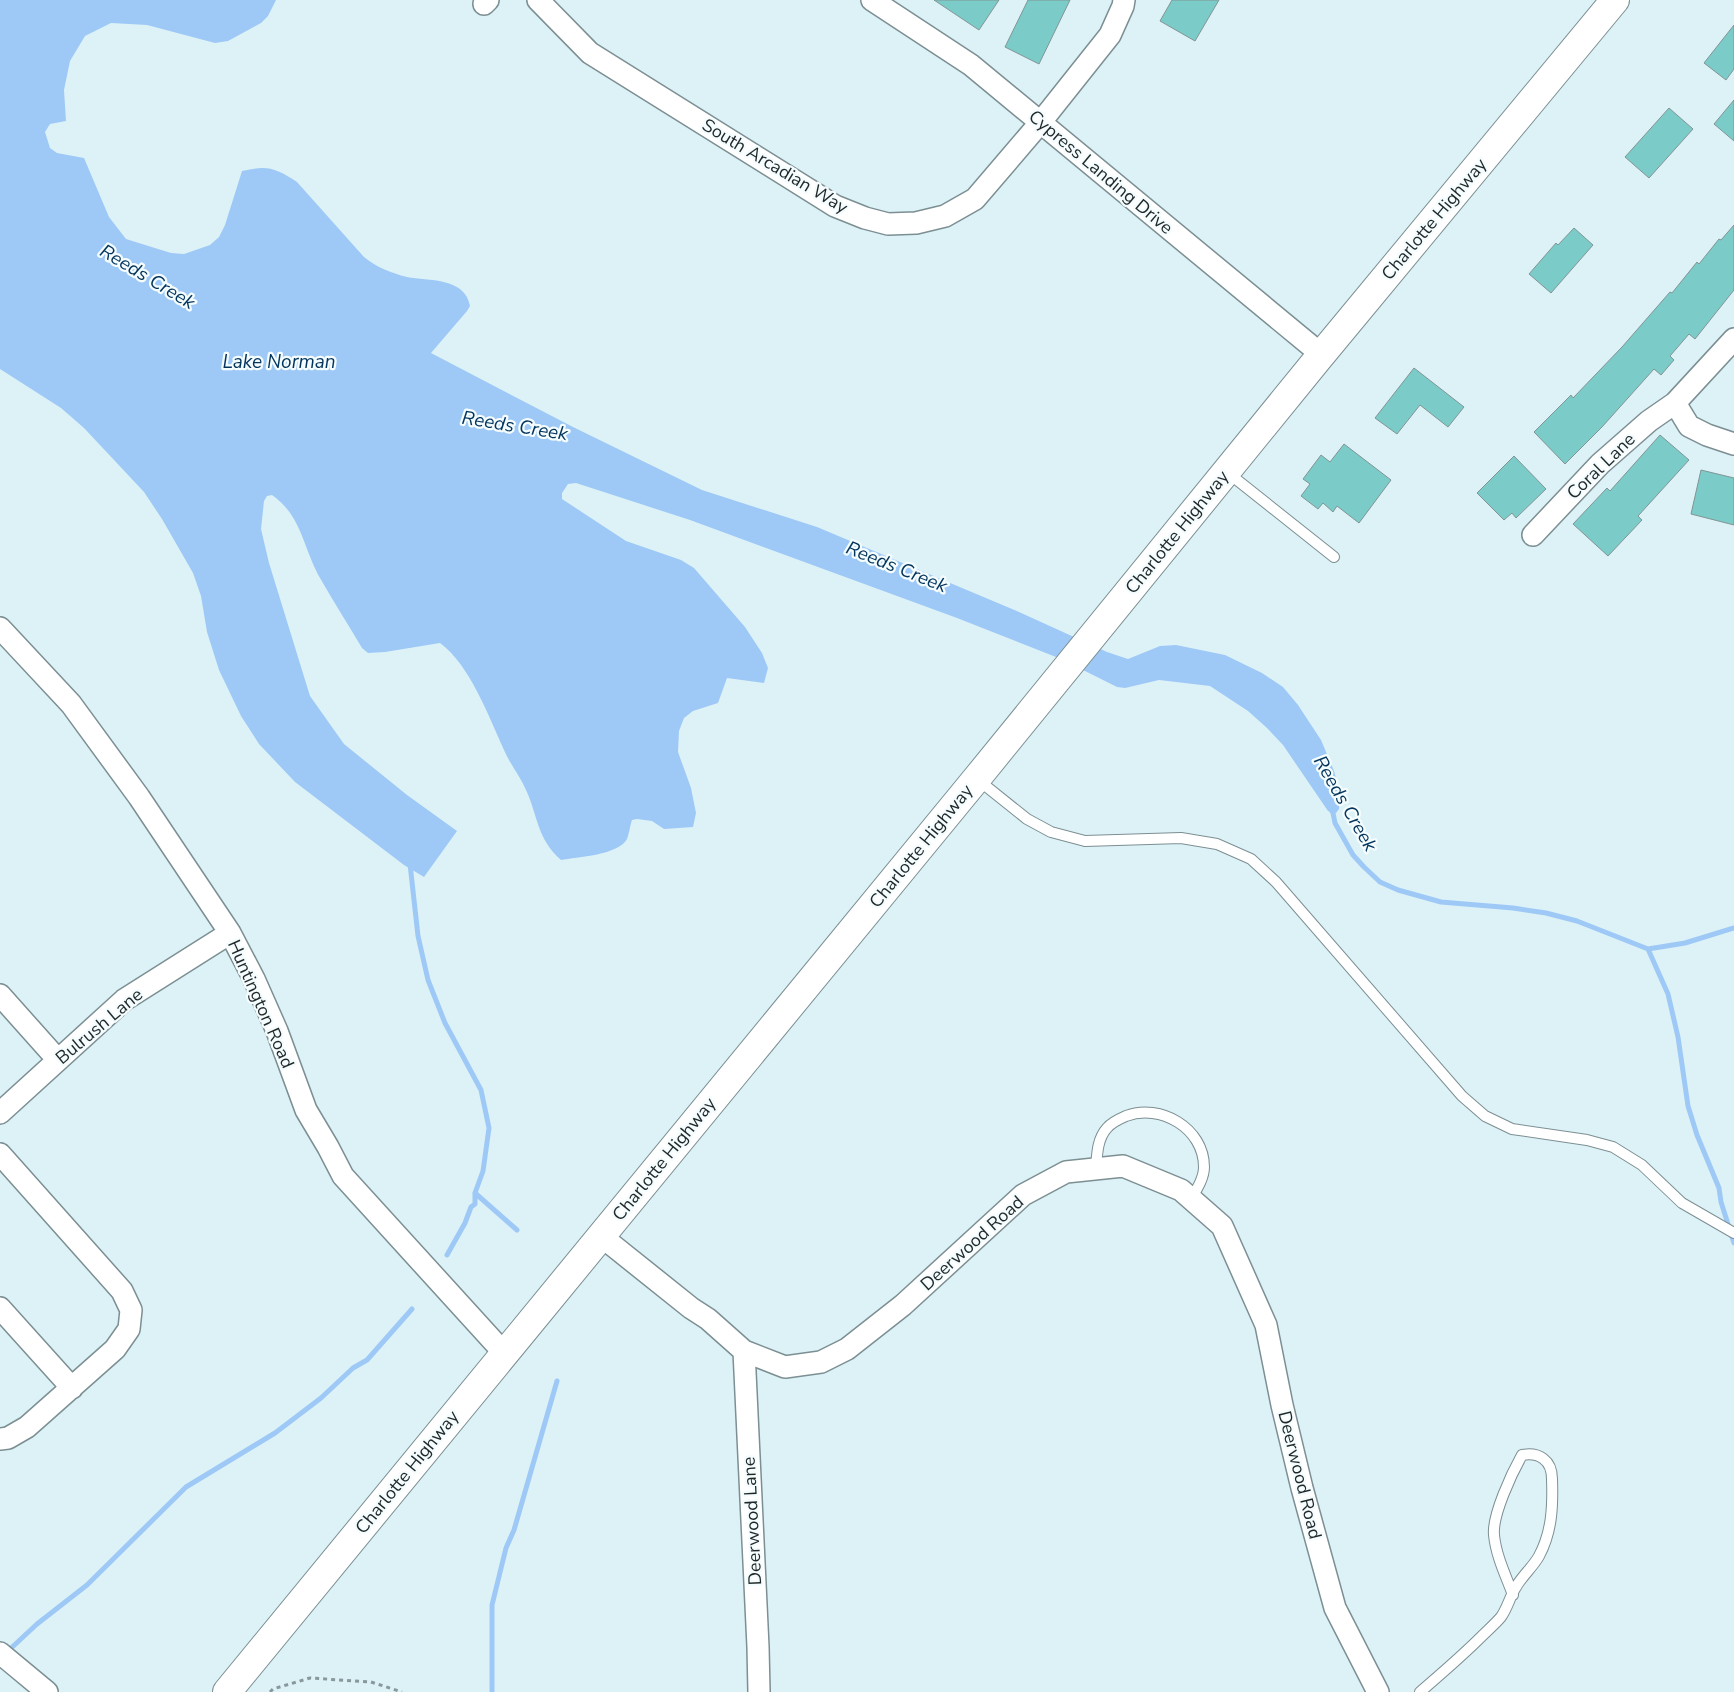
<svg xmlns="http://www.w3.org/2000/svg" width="1734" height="1692" font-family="'Nunito Sans',sans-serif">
<rect width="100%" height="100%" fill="#ddf2f7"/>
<path fill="#9ec9f6" d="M 0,0 L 276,0 L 268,16 L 261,23 L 228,41 L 215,43 L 147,25 L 111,23 L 85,36 L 70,61 L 64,90 L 66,121 L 50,124 L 45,132 L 50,148 L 57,153 L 84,158 L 109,217 L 126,239 L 171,253 L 184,254 L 210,245 L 219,237 L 225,225 L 242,171 C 268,165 275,168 297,182 L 364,257 C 376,267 391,273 407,277 C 428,281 465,277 470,306 L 467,311 L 431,353 L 573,427 L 702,490 L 817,527 L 1019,612 L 1107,652 L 1128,659 L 1160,646 L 1176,645 L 1225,655 L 1262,673 L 1283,687 L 1298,705 L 1321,740 L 1334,771 L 1340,792 L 1339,809 L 1336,813 L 1328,811 L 1283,745 L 1267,728 L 1248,711 L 1210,686 L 1159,680 L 1125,688 L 1117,687 L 1061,659 L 957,618 L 690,520 L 576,483 L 568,484 L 562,493 L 562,499 L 626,541 L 681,560 L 694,568 L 745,627 L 762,653 L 768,668 L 764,683 L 727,678 L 718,703 L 693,711 L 684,718 L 679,731 L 678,752 L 691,788 L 696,813 L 693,827 L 664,829 L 652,821 L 637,819 L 632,820 C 630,826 629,834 627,839 C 619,855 577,857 561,860 C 537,839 538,816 526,790 C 520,776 510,764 504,750 C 489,717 470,665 440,643 L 385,652 L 368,653 L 362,648 C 348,624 333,601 320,578 C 303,548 302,516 272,495 L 267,496 L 264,501 L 261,529 L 269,563 L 310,696 L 344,744 L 407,795 L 457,831 L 424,877 L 404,865 L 295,782 L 259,744 L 241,716 L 219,670 L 207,632 L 201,596 L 193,573 L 162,519 L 144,492 L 84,428 L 61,408 L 0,369 Z"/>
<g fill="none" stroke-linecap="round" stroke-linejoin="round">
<path stroke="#9ec9f6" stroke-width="5" d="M 1329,806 L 1333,813 L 1335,823 L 1353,855 L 1364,867 L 1380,882 L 1398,890 L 1441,902 L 1513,908 L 1546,913 L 1577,921 L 1648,949 L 1685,943 L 1734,928
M 410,864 L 418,936 L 428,980 L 445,1023 L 481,1090 L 489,1128 L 483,1171 L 475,1193 L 475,1204 L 471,1207 L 465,1223 L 447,1255
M 1648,949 L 1668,994 L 1678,1037 L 1688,1106 L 1697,1135 L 1719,1188 L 1721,1202 L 1734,1243
M 475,1193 L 517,1230
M 8,1651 L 37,1624 L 87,1585 L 186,1487 L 275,1433 L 321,1398 L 353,1368 L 367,1360 L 412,1309
M 492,1692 L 492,1605 L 506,1548 L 514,1530 L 557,1381"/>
</g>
<path fill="#7bcbc9" stroke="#819594" d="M 934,0 L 999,0 L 979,30 Z
M 1028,0 L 1070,0 L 1039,64 L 1005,47 Z
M 1172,0 L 1219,0 L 1195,41 L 1160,21 Z
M 1734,25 L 1734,69 L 1726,80 L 1704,63 Z
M 1734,100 L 1734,141 L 1714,124 Z
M 1669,108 L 1693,129 L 1649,178 L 1625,157 Z
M 1734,225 L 1734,290 L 1695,339 L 1689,334 L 1670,356 L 1674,360 L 1661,375 L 1654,369 L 1602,427 L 1565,464 L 1534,432 L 1571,395 L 1573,398 L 1622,347 L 1670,292 L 1672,293 L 1697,262 L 1699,264 L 1719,239 L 1721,240 Z
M 1574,228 L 1593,245 L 1551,293 L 1529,274 L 1556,243 L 1558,245 Z
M 1414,368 L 1464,407 L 1448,427 L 1420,405 L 1397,434 L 1375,418 Z
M 1660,435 L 1689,460 L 1638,516 L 1642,520 L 1608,556 L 1573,524 L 1607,488 L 1610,491 Z
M 1344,444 L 1391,480 L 1359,523 L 1337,506 L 1333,512 L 1323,503 L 1318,509 L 1301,496 L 1310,484 L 1303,479 L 1321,455 L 1330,462 Z
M 1514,456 L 1546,489 L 1516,518 L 1512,513 L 1504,520 L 1477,493 Z
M 1701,470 L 1734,478 L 1734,525 L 1691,514 Z"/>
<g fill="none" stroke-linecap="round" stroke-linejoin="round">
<defs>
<path id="lane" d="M 1227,472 L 1334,557
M 977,779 L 1027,819 L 1051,832 L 1085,841 L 1181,838 L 1217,844 L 1251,859 L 1276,882 L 1462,1096 L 1485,1116 L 1512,1129 L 1587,1140 L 1613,1147 L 1642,1165 L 1682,1203 L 1734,1233
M 1096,1169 C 1097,1155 1097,1139 1107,1128 C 1112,1122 1119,1119 1126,1116 C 1160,1103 1204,1128 1204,1167 C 1204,1178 1197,1189 1191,1199
M 1420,1692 C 1441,1674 1462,1656 1482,1636 C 1488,1630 1495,1624 1501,1617 C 1508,1607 1510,1596 1516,1587 C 1522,1576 1533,1567 1539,1556 C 1552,1532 1553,1506 1552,1479 C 1552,1460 1539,1452 1522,1455 C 1512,1473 1492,1515 1494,1535 C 1496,1556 1506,1576 1513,1595"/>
<path id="street" d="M 538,0 L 590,53 L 835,206 L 865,218 L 888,224 L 916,223 L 945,216 L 975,199 L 1040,123 L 1110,35 L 1123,6 L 1124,0
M 872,0 L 971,65 L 1322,355
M 484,4 L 488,0
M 1734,339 L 1675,403 L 1689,426 L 1707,435 L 1734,444
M 1533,535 L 1600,464 L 1649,421 L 1675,403
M 0,628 L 71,704 L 139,797 L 230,933 L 254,979 L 277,1031 L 306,1110 L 328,1147 L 343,1176 L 504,1353
M 0,995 L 58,1060
M 0,1113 L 124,1000 L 230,933
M 0,1154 L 122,1291 L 131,1310 L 129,1329 L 115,1349 L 27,1427 L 8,1438 L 0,1439
M 601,1236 L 691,1308 L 708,1319 L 744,1351 L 785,1367 L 821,1362 L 847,1349 L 903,1305 L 1023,1195 L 1066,1172 L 1123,1166 L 1181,1190 L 1222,1226 L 1266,1325 L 1282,1405 L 1302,1488 L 1335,1608 L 1378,1692
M 0,1308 L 72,1388
M 744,1351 L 758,1647 L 759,1692
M 0,1653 L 47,1692"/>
<path id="primary" d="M 227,1692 L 977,778 L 1317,360 L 1615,0"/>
</defs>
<use href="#lane" stroke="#7c8f93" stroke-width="12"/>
<use href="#street" stroke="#7c8f93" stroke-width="24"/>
<use href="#primary" stroke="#7c8f93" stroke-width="30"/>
<path stroke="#88989b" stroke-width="3" stroke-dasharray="4 4" stroke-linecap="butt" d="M 270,1692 L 273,1689 L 310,1678 L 371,1682 L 402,1692"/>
<use href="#lane" stroke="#fff" stroke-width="10"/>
<use href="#street" stroke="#fff" stroke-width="21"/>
<use href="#primary" stroke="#fff" stroke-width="28"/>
</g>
<g text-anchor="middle" stroke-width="4.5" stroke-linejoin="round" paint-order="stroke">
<g font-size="18" fill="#1f2728" stroke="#f4fcfe">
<text transform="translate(775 166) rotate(31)" y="6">South Arcadian Way</text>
<text transform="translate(1101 172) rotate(40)" y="6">Cypress Landing Drive</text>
<text transform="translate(1434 219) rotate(-50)" y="6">Charlotte Highway</text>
<text transform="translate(1601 466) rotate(-44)" y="6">Coral Lane</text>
<text transform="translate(1177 532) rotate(-51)" y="6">Charlotte Highway</text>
<text transform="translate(921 846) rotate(-51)" y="6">Charlotte Highway</text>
<text transform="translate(261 1004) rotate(66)" y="6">Huntington Road</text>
<text transform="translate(99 1026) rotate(-40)" y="6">Bulrush Lane</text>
<text transform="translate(664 1159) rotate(-51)" y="6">Charlotte Highway</text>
<text transform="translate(972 1243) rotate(-42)" y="6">Deerwood Road</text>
<text transform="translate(407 1472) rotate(-51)" y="6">Charlotte Highway</text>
<text transform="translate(1300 1475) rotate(76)" y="6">Deerwood Road</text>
<text transform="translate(752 1521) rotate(-93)" y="6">Deerwood Lane</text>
</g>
<g font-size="19" font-style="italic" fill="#03345c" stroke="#f4fcfe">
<text transform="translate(148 276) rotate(31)" y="7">Reeds Creek</text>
<text x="279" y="368">Lake Norman</text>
<text transform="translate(515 425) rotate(9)" y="7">Reeds Creek</text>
<text transform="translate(897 566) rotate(22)" y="7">Reeds Creek</text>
<text transform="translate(1346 803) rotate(60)" y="7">Reeds Creek</text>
</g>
</g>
</svg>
